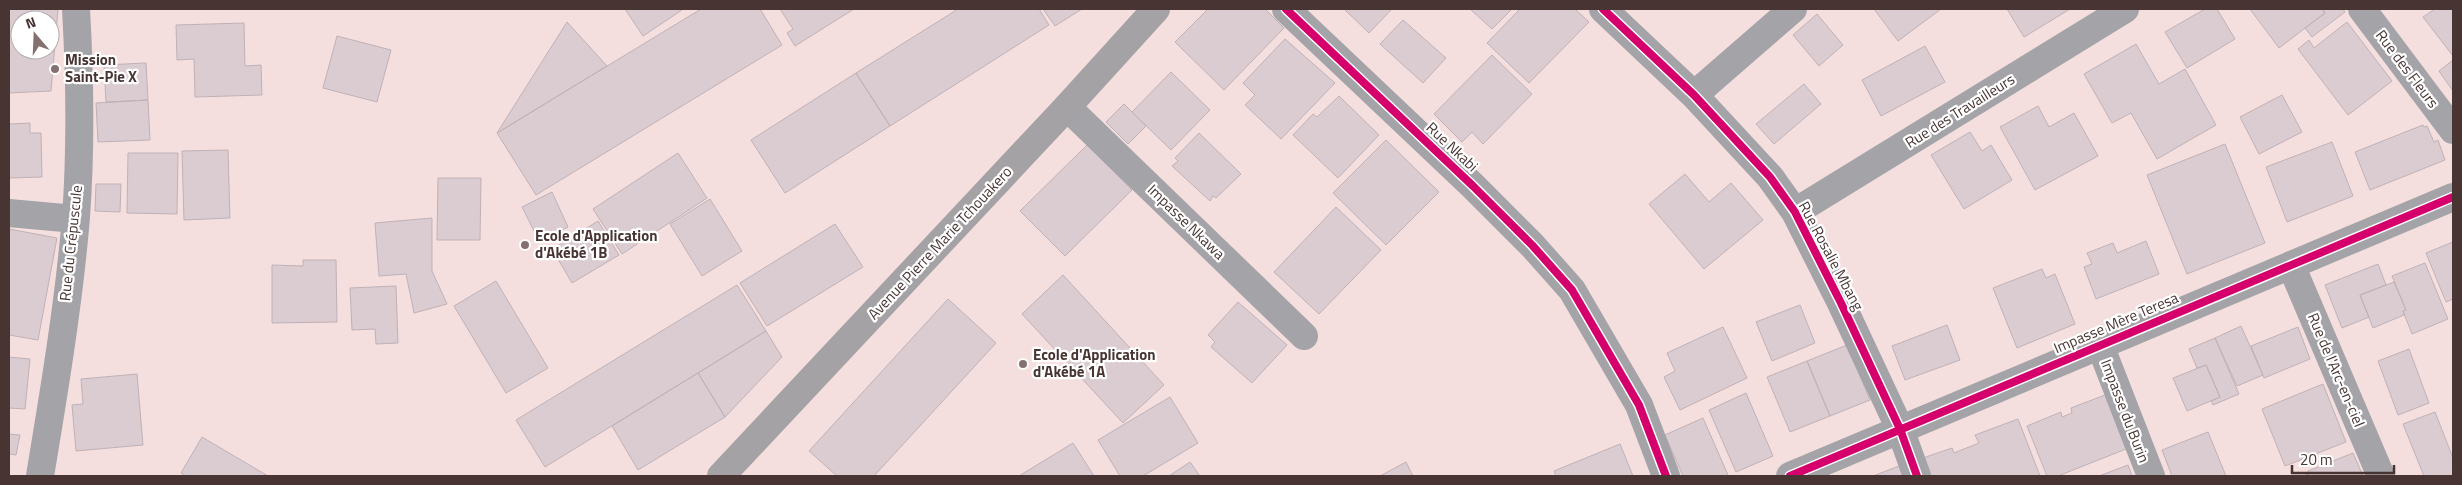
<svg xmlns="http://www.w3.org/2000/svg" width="2462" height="485" font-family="'Titillium Web',sans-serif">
<rect width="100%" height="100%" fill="#f4dfde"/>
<path fill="#dbccd2" stroke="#c0b1b7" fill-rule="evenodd" d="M 9,9 L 58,9 L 51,91 L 9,93 ZM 20,20 L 50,20 L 50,50 L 20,50 Z
M 625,9 L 682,9 L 682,10 L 643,36 Z
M 701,9 L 760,9 L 782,45 L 536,195 L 497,133 Z
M 780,9 L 854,9 L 795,46 L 787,33 L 793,29 Z
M 958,9 L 1039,9 L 1049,25 L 890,126 L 856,73 Z
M 1043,9 L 1082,9 L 1055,26 Z
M 1208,9 L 1265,9 L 1284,28 L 1224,90 L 1175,42 Z
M 1344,9 L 1392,9 L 1369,33 Z
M 1470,9 L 1512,9 L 1492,29 Z
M 1520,9 L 1575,9 L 1589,22 L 1529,83 L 1487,43 Z
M 1874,9 L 1941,9 L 1898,41 Z
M 2007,9 L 2070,9 L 2024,37 Z
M 2205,9 L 2217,9 L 2235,39 L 2187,68 L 2165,32 Z
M 2250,9 L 2322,9 L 2325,13 L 2279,48 Z
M 2322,9 L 2343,9 L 2345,12 L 2312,37 L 2305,28 L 2325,13 Z
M 2435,9 L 2453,9 L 2453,56 L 2423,17 Z
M 1817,14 L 1843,45 L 1819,66 L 1793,35 Z
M 1403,20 L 1446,58 L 1423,83 L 1380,44 Z
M 567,22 L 607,66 L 497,133 Z
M 2347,22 L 2392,81 L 2348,115 L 2298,49 L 2309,40 L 2314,48 Z
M 244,23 L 245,66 L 261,65 L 262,95 L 195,97 L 194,59 L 177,60 L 176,25 Z
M 337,36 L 391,50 L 377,102 L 323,88 Z
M 1285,39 L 1335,83 L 1281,139 L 1245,105 L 1255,95 L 1243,83 Z
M 2136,44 L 2159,84 L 2185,69 L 2216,125 L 2157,159 L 2131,113 L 2112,123 L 2084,74 Z
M 1925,46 L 1945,82 L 1881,116 L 1862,80 Z
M 1492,55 L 1532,94 L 1483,144 L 1472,132 L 1462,142 L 1434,114 Z
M 2453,60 L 2453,91 L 2439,71 Z
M 146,63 L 148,100 L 106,102 L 104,65 Z
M 1171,72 L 1210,110 L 1171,150 L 1132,112 Z
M 856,73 L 890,126 L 785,193 L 751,140 Z
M 1804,84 L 1821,104 L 1774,144 L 1756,124 Z
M 2282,95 L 2302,132 L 2259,154 L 2240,117 Z
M 1339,96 L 1379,135 L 1338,178 L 1293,135 L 1313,114 L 1317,117 Z
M 148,100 L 150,140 L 98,142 L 96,103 Z
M 1124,104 L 1146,126 L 1128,144 L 1106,122 Z
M 2038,106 L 2049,127 L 2074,113 L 2098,156 L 2035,190 L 2000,127 Z
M 30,123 L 30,133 L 41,133 L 42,177 L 9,178 L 9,124 Z
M 2423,125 L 2424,127 L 2427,126 L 2434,142 L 2438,140 L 2445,160 L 2370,190 L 2355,152 Z
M 1970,132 L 1982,151 L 1991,145 L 2012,180 L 1964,209 L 1931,155 Z
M 1199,133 L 1241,174 L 1216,198 L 1213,196 L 1210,201 L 1172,166 L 1178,161 L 1175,158 Z
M 1386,140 L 1439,192 L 1386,245 L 1333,193 Z
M 2332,142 L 2353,196 L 2287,222 L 2266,167 Z
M 2225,144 L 2265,243 L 2187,274 L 2147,175 Z
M 1087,145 L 1132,190 L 1065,256 L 1020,211 Z
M 228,150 L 230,218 L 184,220 L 182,151 Z
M 128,153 L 178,153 L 177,214 L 127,213 Z
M 678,153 L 707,198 L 622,254 L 593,209 Z
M 1685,174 L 1709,202 L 1731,183 L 1763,220 L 1704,269 L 1649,204 Z
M 438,178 L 481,178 L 480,240 L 437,240 Z
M 96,184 L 121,184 L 120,212 L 95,211 Z
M 552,192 L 568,227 L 539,241 L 522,207 Z
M 710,199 L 742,251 L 702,276 L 670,224 Z
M 1336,207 L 1381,250 L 1319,314 L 1274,272 Z
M 432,218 L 432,271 L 447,304 L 414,313 L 406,274 L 379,276 L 375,223 Z
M 598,221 L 619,255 L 572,283 L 552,249 Z
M 835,224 L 863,267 L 767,326 L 740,283 Z
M 9,229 L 57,238 L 38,340 L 9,335 Z
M 2146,241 L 2159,274 L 2096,299 L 2084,267 L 2092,264 L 2087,253 L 2113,243 L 2117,253 Z
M 2453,242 L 2453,299 L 2446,302 L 2426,253 Z
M 303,260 L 336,260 L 337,322 L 272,323 L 272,265 L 303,266 Z
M 2425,263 L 2448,319 L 2412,334 L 2403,311 L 2406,310 L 2392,276 Z
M 2378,264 L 2386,285 L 2360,295 L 2369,317 L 2342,328 L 2325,285 Z
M 2042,269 L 2046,278 L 2055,274 L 2075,324 L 2017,348 L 1993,288 Z
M 1063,275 L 1164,385 L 1123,423 L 1022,314 Z
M 496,281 L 548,368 L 506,393 L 454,306 Z
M 2394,282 L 2406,310 L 2403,311 L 2404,315 L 2373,328 L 2360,295 Z
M 737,285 L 766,331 L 545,467 L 516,420 Z
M 396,286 L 398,343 L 376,344 L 375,329 L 352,330 L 350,288 Z
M 948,299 L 996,343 L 874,476 L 837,476 L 809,451 Z
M 1238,302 L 1287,345 L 1252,383 L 1211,347 L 1215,342 L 1208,335 Z
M 1800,305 L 1815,343 L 1772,361 L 1756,322 Z
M 1947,325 L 1960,360 L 1905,380 L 1892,346 Z
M 2241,326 L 2263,375 L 2237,386 L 2215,338 Z
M 1723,327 L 1747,378 L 1680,410 L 1664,377 L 1675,371 L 1667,353 Z
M 2298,327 L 2310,359 L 2264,378 L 2251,346 Z
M 766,331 L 782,357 L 725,417 L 698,373 Z
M 2215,338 L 2239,394 L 2213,405 L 2211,401 L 2220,397 L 2206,365 L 2197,368 L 2189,349 Z
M 1847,345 L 1870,400 L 1830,416 L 1807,361 Z
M 2409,349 L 2429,403 L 2398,415 L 2378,361 Z
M 9,357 L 30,359 L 25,409 L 9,408 Z
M 1807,361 L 1830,416 L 1790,432 L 1767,377 Z
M 2206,365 L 2220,397 L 2187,411 L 2173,378 Z
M 698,373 L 725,417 L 638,470 L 612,426 Z
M 137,374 L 143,445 L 76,451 L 72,405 L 83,404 L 81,379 Z
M 2323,384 L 2346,442 L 2285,466 L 2262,409 Z
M 1746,393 L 1773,456 L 1736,472 L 1709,410 Z
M 2105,395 L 2126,449 L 2058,476 L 2047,476 L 2027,426 L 2061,412 L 2062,417 L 2072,413 L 2071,408 Z
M 1170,397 L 1198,443 L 1143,476 L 1120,476 L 1098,440 Z
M 2435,412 L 2453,458 L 2453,476 L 2424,476 L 2403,424 Z
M 1703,418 L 1728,475 L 1725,476 L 1683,476 L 1665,435 Z
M 2018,419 L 2040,476 L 1930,476 L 1923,458 L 1952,448 L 1954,453 L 1979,443 L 1975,435 Z
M 2208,432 L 2226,476 L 2172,476 L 2162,450 Z
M 9,434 L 20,435 L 16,455 L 9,454 Z
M 202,437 L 268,476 L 186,476 L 181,473 Z
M 1073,443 L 1094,476 L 1019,476 Z
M 1620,444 L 1633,476 L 1556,476 L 1554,471 Z
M 2353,453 L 2363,476 L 2303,476 L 2309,474 L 2308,471 Z
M 1190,462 L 1200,476 L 1169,476 Z
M 1406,462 L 1413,476 L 1380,476 Z
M 2128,465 L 2132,476 L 2099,476 Z
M 1899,466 L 1903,476 L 1872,476 L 1873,476 Z"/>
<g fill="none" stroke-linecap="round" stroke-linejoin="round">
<path stroke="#a3a3a8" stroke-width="28" d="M 1286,9 L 1473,186 L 1532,245 L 1572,290 L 1639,405 L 1666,476
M 1603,9 L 1694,95 L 1770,177 L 1795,212 L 1841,303 L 1900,429 L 1917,476
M 2362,9 L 2453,130
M 1694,95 L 1793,9
M 1067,107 L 1304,336
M 1795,212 L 2125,9
M 9,213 L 75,219
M 2291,265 L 2381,476
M 2100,345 L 2151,476
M 40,476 C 54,392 69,302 76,217 C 81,148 80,78 76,9
M 1790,476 L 2453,197"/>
<path stroke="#a5a2a6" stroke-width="28" d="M 721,476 L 1067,107 L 1156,9"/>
<defs>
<path id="cycleway" d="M 1286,9 L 1473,186 L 1532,245 L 1572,290 L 1639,405 L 1666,476
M 1603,9 L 1694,95 L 1770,177 L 1795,212 L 1841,303 L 1900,429 L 1917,476
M 1790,476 L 2453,197"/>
</defs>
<use href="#cycleway" stroke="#fff" stroke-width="11"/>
<use href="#cycleway" stroke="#d6006c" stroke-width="8"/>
</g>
<g fill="#84706f" stroke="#fff" stroke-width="2">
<circle cx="55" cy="69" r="5"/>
<circle cx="525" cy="245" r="5"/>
<circle cx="1023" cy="364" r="5"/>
</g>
<g text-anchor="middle" stroke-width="4.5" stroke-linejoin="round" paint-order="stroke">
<g font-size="15" font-weight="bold" fill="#473433" stroke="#fff" text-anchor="start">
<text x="65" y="65">Mission<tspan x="65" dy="17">Saint-Pie X</tspan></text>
<text x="535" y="241">Ecole d'Application<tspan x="535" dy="17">d'Akébé 1B</tspan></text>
<text x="1033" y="360">Ecole d'Application<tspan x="1033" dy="17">d'Akébé 1A</tspan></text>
</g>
<g font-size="15" fill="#473433" stroke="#fff">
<text transform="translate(2407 69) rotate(53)" y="5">Rue des Fleurs</text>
<text transform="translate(1960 111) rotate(-32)" y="5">Rue des Travailleurs</text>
<text transform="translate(1452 147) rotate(43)" y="5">Rue Nkabi</text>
<text transform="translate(1186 222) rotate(44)" y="5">Impasse Nkawa</text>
<text transform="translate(71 243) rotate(-84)" y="5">Rue du Crépuscule</text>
<text transform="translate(940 243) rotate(-47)" y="5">Avenue Pierre Marie Tchouakero</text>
<text transform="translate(1831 256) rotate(62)" y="5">Rue Rosalie Mbang</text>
<text transform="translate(2116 323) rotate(-23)" y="5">Impasse Mère Teresa</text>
<text transform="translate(2336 370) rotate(67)" y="5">Rue de l'Arc-en-ciel</text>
<text transform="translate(2125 411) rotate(69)" y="5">Impasse du Burin</text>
</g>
</g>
<rect width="2462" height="485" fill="none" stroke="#473433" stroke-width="20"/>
<g transform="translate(35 35) rotate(341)"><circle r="24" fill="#ffffff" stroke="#b5aead"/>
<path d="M0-4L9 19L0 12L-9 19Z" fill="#84706f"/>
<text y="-8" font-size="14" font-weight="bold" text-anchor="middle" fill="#473433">N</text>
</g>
<path d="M2292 465v8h102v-8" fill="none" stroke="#473433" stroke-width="2.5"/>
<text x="2300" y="465" font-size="15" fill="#473433" stroke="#ffffff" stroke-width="4" paint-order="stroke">20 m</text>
</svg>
